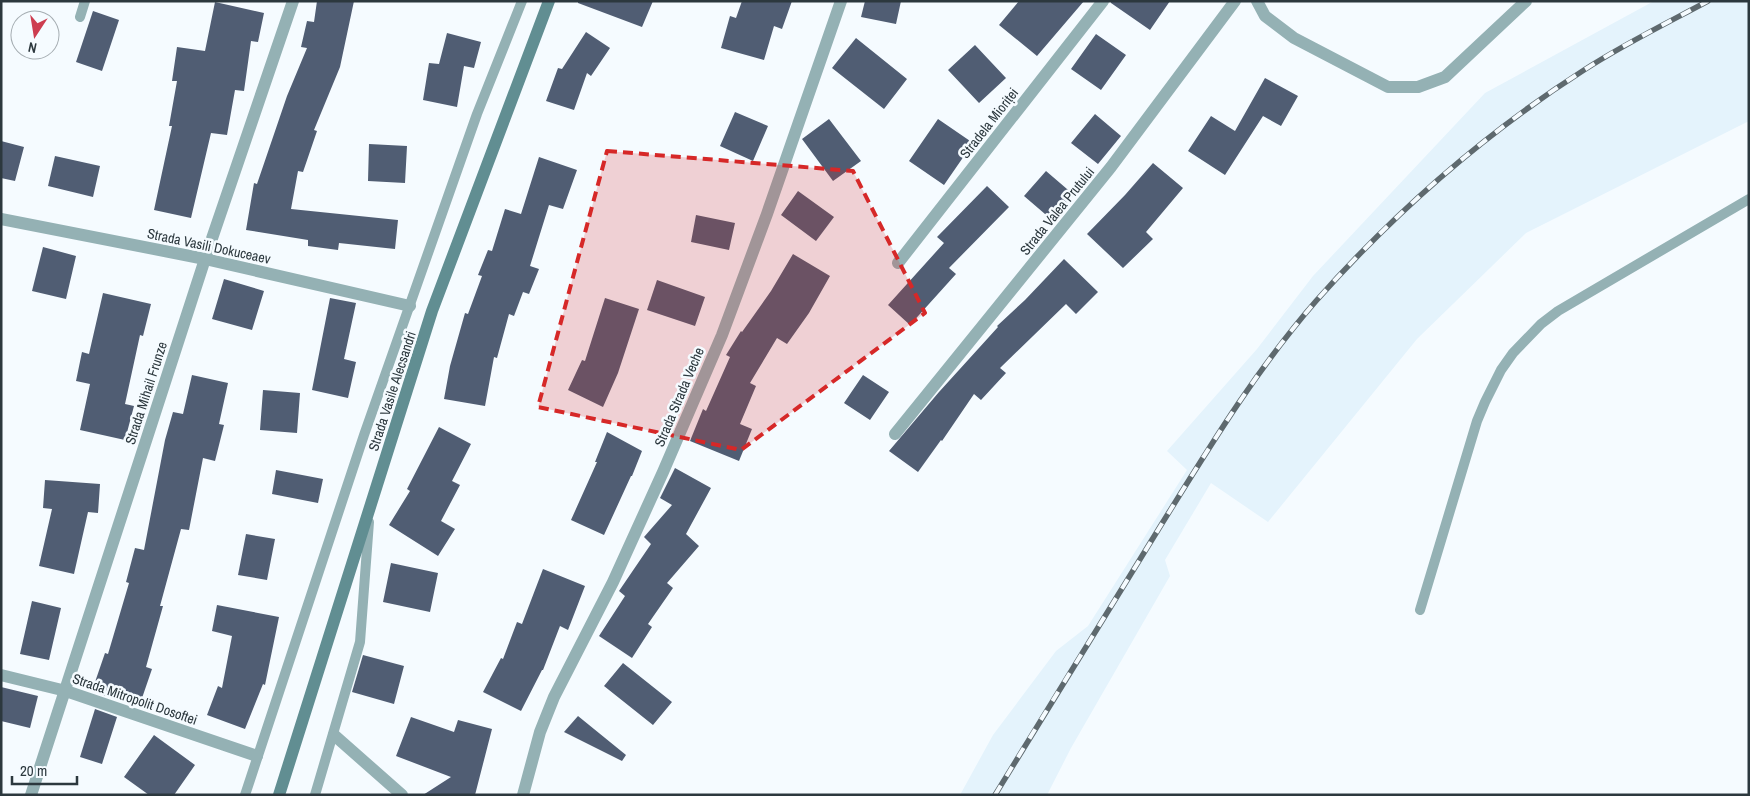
<svg xmlns="http://www.w3.org/2000/svg" width="1750" height="796" font-family="'Archivo Narrow',sans-serif">
<rect width="100%" height="100%" fill="#f5fbff"/>
<path fill="#e4f3fc" d="M 1654,1 L 1749,1 L 1749,121 L 1526,233 L 1417,339 L 1268,522 L 1211,483 L 1165,560 L 1170,576 L 1071,748 L 1047,795 L 960,795 L 993,735 L 1056,651 L 1088,626 L 1187,470 L 1167,451 L 1257,349 L 1313,276 L 1485,93 Z"/>
<path fill="#505d73" d="M 317,1 L 354,1 L 340,67 L 314,130 L 317,131 L 303,172 L 298,171 L 291,209 L 398,220 L 395,249 L 339,243 L 338,250 L 308,246 L 308,240 L 246,230 L 254,183 L 257,184 L 287,96 L 307,48 L 301,47 L 307,21 L 314,22 Z
M 578,1 L 653,1 L 642,27 L 578,3 Z
M 742,1 L 792,1 L 782,29 L 774,26 L 764,60 L 721,48 L 730,16 L 736,18 Z
M 865,1 L 901,1 L 896,24 L 861,17 Z
M 1019,1 L 1084,1 L 1037,56 L 999,25 Z
M 1111,1 L 1170,1 L 1150,30 L 1111,3 Z
M 215,2 L 264,13 L 258,42 L 251,41 L 244,91 L 235,90 L 227,135 L 211,133 L 191,218 L 154,210 L 172,126 L 169,126 L 177,81 L 172,81 L 177,47 L 205,51 Z
M 93,11 L 119,20 L 102,71 L 76,62 Z
M 586,32 L 610,48 L 591,76 L 587,73 L 574,110 L 546,101 L 558,68 L 562,69 Z
M 447,33 L 481,42 L 474,68 L 464,66 L 457,107 L 423,100 L 429,63 L 439,64 Z
M 1096,34 L 1126,55 L 1101,90 L 1071,69 Z
M 856,38 L 907,79 L 884,109 L 832,68 Z
M 975,45 L 1006,78 L 979,103 L 948,70 Z
M 1265,78 L 1298,96 L 1281,126 L 1263,116 L 1225,175 L 1188,151 L 1211,116 L 1235,131 Z
M 735,112 L 768,126 L 753,161 L 720,146 Z
M 1095,114 L 1121,136 L 1098,164 L 1071,143 Z
M 829,119 L 861,161 L 833,181 L 802,139 Z
M 938,119 L 973,143 L 944,185 L 909,161 Z
M 1,141 L 24,147 L 15,181 L 1,178 Z
M 369,144 L 407,146 L 405,183 L 368,181 Z
M 55,156 L 100,166 L 93,197 L 48,186 Z
M 539,157 L 577,170 L 563,209 L 549,205 L 530,266 L 539,269 L 529,294 L 523,292 L 514,316 L 509,314 L 497,358 L 494,357 L 485,406 L 444,399 L 450,366 L 465,313 L 468,314 L 482,276 L 478,275 L 488,250 L 492,251 L 505,209 L 521,214 Z
M 1153,163 L 1183,188 L 1146,232 L 1153,239 L 1123,268 L 1087,234 L 1125,195 Z
M 1046,171 L 1074,195 L 1052,220 L 1024,196 Z
M 987,186 L 1009,207 L 949,268 L 956,274 L 910,325 L 888,305 L 944,243 L 937,237 Z
M 798,191 L 834,217 L 816,241 L 781,215 Z
M 696,215 L 735,223 L 729,250 L 691,242 Z
M 43,247 L 76,256 L 66,299 L 32,291 Z
M 793,254 L 830,276 L 809,313 L 787,344 L 777,338 L 750,383 L 756,386 L 740,424 L 752,429 L 739,461 L 690,441 L 703,409 L 706,411 L 730,357 L 726,355 L 741,331 L 742,332 L 771,291 Z
M 1064,259 L 1098,292 L 1076,314 L 1066,304 L 1000,368 L 1006,373 L 981,400 L 974,394 L 942,441 L 941,440 L 918,472 L 889,451 L 939,392 L 998,327 L 997,326 L 1025,300 Z
M 224,279 L 264,291 L 252,330 L 212,319 Z
M 657,280 L 705,297 L 695,326 L 647,310 Z
M 103,293 L 151,304 L 143,336 L 140,335 L 125,404 L 134,406 L 125,440 L 80,430 L 90,384 L 76,381 L 82,352 L 89,354 Z
M 330,298 L 356,303 L 344,359 L 356,362 L 348,398 L 312,390 Z
M 605,298 L 639,309 L 618,373 L 603,407 L 568,390 L 582,360 L 585,361 Z
M 192,375 L 228,383 L 219,424 L 224,425 L 215,461 L 203,458 L 189,530 L 181,529 L 160,606 L 163,606 L 146,667 L 152,669 L 141,701 L 124,695 L 122,701 L 100,694 L 102,688 L 94,685 L 105,653 L 108,654 L 129,583 L 126,582 L 135,548 L 144,550 L 165,440 L 173,412 L 183,414 Z
M 863,375 L 889,392 L 870,420 L 844,403 Z
M 263,390 L 300,393 L 297,433 L 260,430 Z
M 439,427 L 471,444 L 452,481 L 460,485 L 441,521 L 455,529 L 438,556 L 389,525 L 410,491 L 407,489 Z
M 607,432 L 642,451 L 632,476 L 631,476 L 604,535 L 571,520 L 597,462 L 595,462 Z
M 675,468 L 711,488 L 686,534 L 699,546 L 667,583 L 673,588 L 648,624 L 652,627 L 632,658 L 599,636 L 625,596 L 619,591 L 651,544 L 644,537 L 672,505 L 660,498 Z
M 276,470 L 323,479 L 318,503 L 272,494 Z
M 45,480 L 100,484 L 98,513 L 88,512 L 74,574 L 39,566 L 52,509 L 43,508 Z
M 246,534 L 275,539 L 267,580 L 238,575 Z
M 391,563 L 438,573 L 430,612 L 383,602 Z
M 543,569 L 585,586 L 568,630 L 560,626 L 543,670 L 542,670 L 521,711 L 483,692 L 501,658 L 503,659 L 517,622 L 522,624 Z
M 32,601 L 61,608 L 49,660 L 20,654 Z
M 217,605 L 279,617 L 265,685 L 263,684 L 245,729 L 207,715 L 218,686 L 222,688 L 232,636 L 212,631 Z
M 363,655 L 404,666 L 394,704 L 352,692 Z
M 623,663 L 672,702 L 653,725 L 604,686 Z
M 1,687 L 38,696 L 30,728 L 1,721 Z
M 95,709 L 117,717 L 102,764 L 80,757 Z
M 578,716 L 626,755 L 622,761 L 564,732 Z
M 411,717 L 454,732 L 458,720 L 492,729 L 475,795 L 423,795 L 451,777 L 396,756 Z
M 154,735 L 195,765 L 174,795 L 149,795 L 124,777 Z"/>
<g fill="none" stroke-linecap="round" stroke-linejoin="round">
<path stroke="#94b1b4" stroke-width="10" d="M 80,17 L 85,1
M 1420,610 L 1477,421 L 1485,402 L 1501,370 L 1513,353 L 1541,324 L 1558,311 L 1749,199
M 245,795 L 364,435 L 477,114 L 522,1
M 315,795 L 360,642 L 369,522"/>
<path stroke="#94b1b4" stroke-width="12" d="M 1257,1 L 1265,16 L 1294,38 L 1388,87 L 1418,87 L 1445,77 L 1526,1
M 1,219 L 205,259 L 410,306
M 898,263 L 1103,1
M 895,434 L 1111,167 L 1235,1
M 1,675 L 66,691 L 257,756
M 334,735 L 402,795
M 31,795 L 205,259 L 293,1
M 523,795 L 540,732 L 554,697 L 613,582 L 663,472 L 722,335 L 767,214 L 841,1"/>
<path stroke="#618e92" stroke-width="12" d="M 279,795 L 432,311 L 549,1"/>
<defs>
<path id="rail" d="M 995,795 C 1049,706 1104,618 1158,530 C 1207,451 1255,371 1316,301 C 1395,212 1484,134 1584,70 C 1624,44 1667,23 1708,1"/>
</defs>
<use href="#rail" stroke="#5e696e" stroke-width="5.5"/>
<use href="#rail" stroke="#f5fbff" stroke-width="4" stroke-dasharray="11" stroke-linecap="butt"/>
</g>
<path fill="#d62828" fill-opacity="0.2" stroke="#d62828" stroke-width="4" stroke-dasharray="10 6" stroke-linejoin="round" d="M 607,151 L 853,171 L 925,313 L 741,450 L 538,407 Z"/>
<g text-anchor="middle" stroke-width="5" stroke-linejoin="round" paint-order="stroke">
<g font-size="14" fill="#2c383e" stroke="#f5fbff">
<text transform="translate(989 123) rotate(-52)" y="5">Stradela Mioriței</text>
<text transform="translate(1057 211) rotate(-51)" y="5">Strada Valea Prutului</text>
<text transform="translate(209 246) rotate(12)" y="5">Strada Vasili Dokuceaev</text>
<text transform="translate(392 391) rotate(-72)" y="5">Strada Vasile Alecsandri</text>
<text transform="translate(146 393) rotate(-72)" y="5">Strada Mihail Frunze</text>
<text transform="translate(679 397) rotate(-67)" y="5">Strada Strada Veche</text>
<text transform="translate(135 699) rotate(19)" y="5">Strada Mitropolit Dosoftei</text>
</g>
</g>
<rect width="1750" height="796" fill="none" stroke="#2c383e" stroke-width="5"/>
<g transform="translate(35 35) rotate(192)"><circle r="24" fill="#f5fbff" stroke="#a5adb2"/>
<path d="M0-4L9 19L0 12L-9 19Z" fill="#cd3d50"/>
<text y="-8" font-size="14" font-weight="bold" text-anchor="middle" fill="#2c383e">N</text>
</g>
<path d="M12 776v8h65v-8" fill="none" stroke="#2c383e" stroke-width="2.5"/>
<text x="20" y="776" font-size="15" fill="#2c383e" stroke="#f5fbff" stroke-width="4" paint-order="stroke">20 m</text>
</svg>
